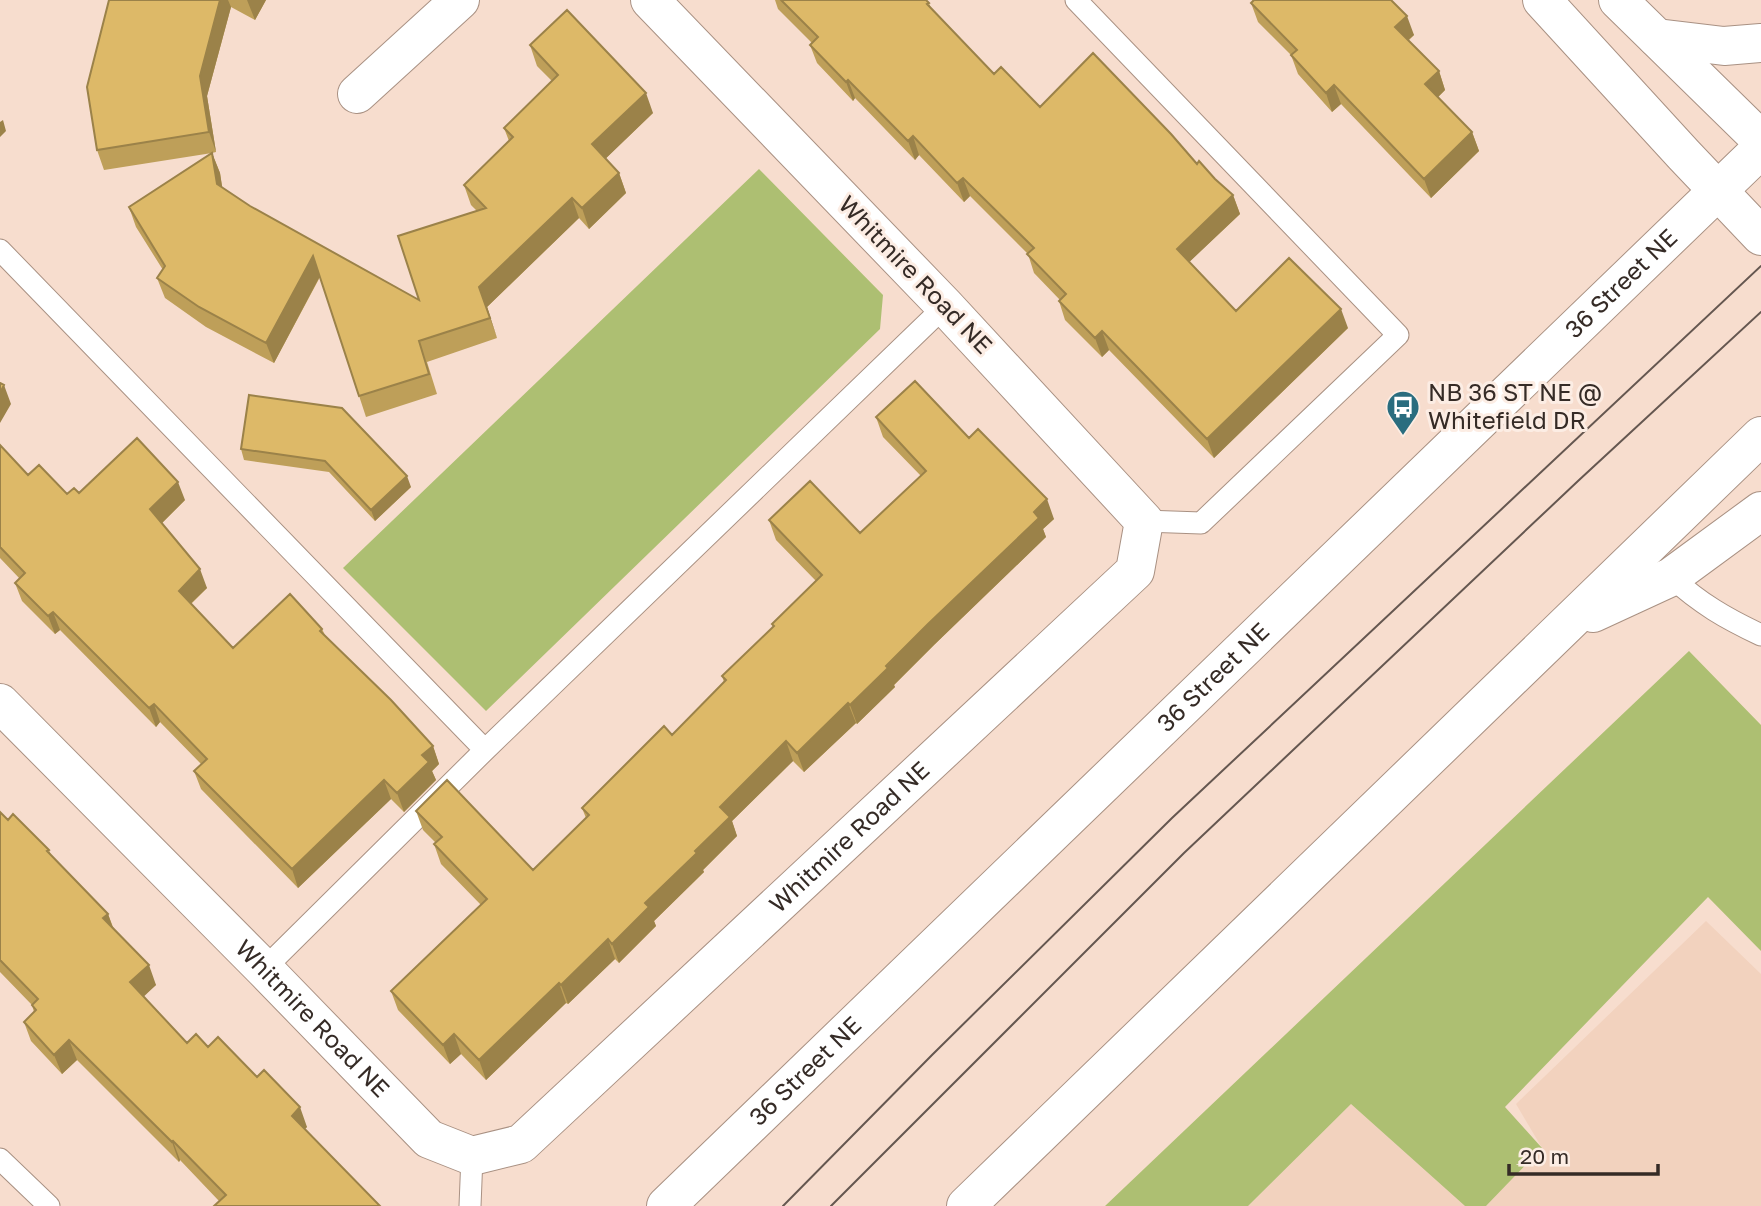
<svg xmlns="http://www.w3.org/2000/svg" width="1761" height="1206" font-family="'Golos Text',sans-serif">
<rect width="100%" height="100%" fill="#f7ddce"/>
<path fill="#f2d2be" d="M 1706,921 L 1761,974 L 1761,1206 L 1486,1206 L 1542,1148 L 1516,1104 Z
M 1351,1104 L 1465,1206 L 1248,1206 Z"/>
<path fill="#adbf72" d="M 759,169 L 883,295 L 880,329 L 486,711 L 343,568 Z
M 1689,651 L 1761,725 L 1761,951 L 1708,897 L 1505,1107 L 1542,1148 L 1486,1206 L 1465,1206 L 1351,1104 L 1248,1206 L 1105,1206 Z"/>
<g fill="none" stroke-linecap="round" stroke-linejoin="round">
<defs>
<path id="service" d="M 1076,0 L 1398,335 L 1201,523 L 1144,521
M 0,250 L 485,750
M 1671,577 C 1701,604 1725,618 1761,635
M 264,969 L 485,750 L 945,306
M 0,1159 L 49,1206
M 470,1206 L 472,1156"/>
<g id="minor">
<path d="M 357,94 L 460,0"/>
<path id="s1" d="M 0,703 L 264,969 L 429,1139 L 472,1156 L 521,1144 L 1135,571 L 1144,521 L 945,306 L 650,0"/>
</g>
<path id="tertiary" d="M 1542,0 L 1684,155 L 1761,236
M 1618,0 L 1761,140"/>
<g id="secondary">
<path d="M 1657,38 L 1724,46 L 1761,43"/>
<path d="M 1593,613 L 1671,577 L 1761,511"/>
<path id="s2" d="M 666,1206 L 1761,149"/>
<path d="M 966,1206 L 1761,436"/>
</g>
</defs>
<use href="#service" stroke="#a99183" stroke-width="23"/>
<use href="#minor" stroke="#a99183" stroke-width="40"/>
<use href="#tertiary" stroke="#a99183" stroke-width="40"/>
<use href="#secondary" stroke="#a99183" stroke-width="40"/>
<use href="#service" stroke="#fff" stroke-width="21"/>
<use href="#minor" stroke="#fff" stroke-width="38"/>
<use href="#tertiary" stroke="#fff" stroke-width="38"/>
<use href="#secondary" stroke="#fff" stroke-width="38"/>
<path stroke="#655750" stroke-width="2" d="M 783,1206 L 932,1055 L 1172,818 L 1761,266
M 831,1206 L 1184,853 L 1578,481 L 1761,312"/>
</g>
<path fill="#be9f59" d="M 109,0 L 266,0 L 255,20 L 231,7 L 207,96 L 216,152 L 212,153 L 220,173 L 222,187 L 250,206 L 419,300 L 477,211 L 471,205 L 464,185 L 509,141 L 504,128 L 552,81 L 537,66 L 530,45 L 653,113 L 605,159 L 619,173 L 626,193 L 589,229 L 579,218 L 487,307 L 497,338 L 427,362 L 437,394 L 366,417 L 320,277 L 274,363 L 206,327 L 165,298 L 157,278 L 163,270 L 136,227 L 129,207 L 212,153 L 104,170 L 97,150 Z
M 775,0 L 926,0 L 929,3 L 931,9 L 994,74 L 1040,107 L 1197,164 L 1233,195 L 1240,214 L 1189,262 L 1236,311 L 1348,328 L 1214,458 L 1109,350 L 1102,357 L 1065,320 L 1059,301 L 1060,300 L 1034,273 L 1028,254 L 970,196 L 964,202 L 919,155 L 915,160 L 855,98 L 853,101 L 817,63 L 810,45 L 812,43 L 778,9 Z
M 1252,0 L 1391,0 L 1414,35 L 1408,41 L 1439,71 L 1445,90 L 1438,97 L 1472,132 L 1479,151 L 1431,198 L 1341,104 L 1332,112 L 1298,74 L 1291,55 L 1258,22 L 1251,3 L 1253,1 Z
M 249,395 L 411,487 L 375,521 L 329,472 L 244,460 L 241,449 Z
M 876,417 L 969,438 L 1054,519 L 1043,529 L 1046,537 L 935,644 L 894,685 L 895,687 L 857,724 L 856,723 L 804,772 L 793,761 L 732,821 L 737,836 L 703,870 L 704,872 L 654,921 L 656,926 L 619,963 L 615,959 L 568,1004 L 566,1003 L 486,1080 L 461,1054 L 450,1064 L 398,1010 L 391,991 L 481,905 L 441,864 L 434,844 L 436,843 L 423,830 L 416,811 L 533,870 L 586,818 L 582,808 L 672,735 L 724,682 L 722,676 L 773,627 L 772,624 L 816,581 L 776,540 L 769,520 L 860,533 L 921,476 L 883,437 Z
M 0,446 L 28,475 L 67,494 L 79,493 L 185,500 L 162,523 L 207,588 L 191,604 L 233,648 L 322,629 L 325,635 L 433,746 L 439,764 L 432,771 L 436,780 L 404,812 L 391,799 L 298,888 L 201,789 L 194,771 L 201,764 L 160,722 L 156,727 L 60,630 L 55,634 L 22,601 L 15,583 L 20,579 L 0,558 Z
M 0,812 L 8,820 L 49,850 L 51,855 L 108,914 L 113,927 L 156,985 L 143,996 L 187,1043 L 208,1047 L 257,1077 L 307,1127 L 219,1201 L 180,1160 L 179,1162 L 77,1060 L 62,1074 L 31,1041 L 24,1022 L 34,1012 L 32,1005 L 0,972 Z"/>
<path fill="#9b8249" d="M 220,0 L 228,0 L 231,7 L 207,96 L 216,152 L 209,132 L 200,76 Z
M 247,0 L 266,0 L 255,20 Z
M 1407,16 L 1414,35 L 1401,46 L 1395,27 Z
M 1439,71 L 1445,90 L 1432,103 L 1425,84 Z
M 848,80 L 855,98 L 853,101 L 846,82 Z
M 1334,85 L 1341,104 L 1332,112 L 1326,93 Z
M 646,93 L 653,113 L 599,165 L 592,144 Z
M 3,120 L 6,131 L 0,137 L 0,122 Z
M 1472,132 L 1479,151 L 1431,198 L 1424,179 Z
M 913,136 L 919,155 L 915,160 L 908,141 Z
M 212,153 L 220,173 L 225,205 L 217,184 Z
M 619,173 L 626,193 L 589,229 L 582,208 Z
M 963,178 L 970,196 L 964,202 L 957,183 Z
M 1233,195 L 1240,214 L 1183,268 L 1177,249 Z
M 572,198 L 579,218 L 487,307 L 497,338 L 479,287 Z
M 313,256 L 320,276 L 274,363 L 266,343 Z
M 1341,309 L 1348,328 L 1214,458 L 1207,439 Z
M 1102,331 L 1109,350 L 1102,357 L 1095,338 Z
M 4,385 L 11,404 L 0,423 L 0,393 Z
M 407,476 L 411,487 L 375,521 L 371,510 Z
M 178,482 L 185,500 L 157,528 L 150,509 Z
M 1047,499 L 1054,519 L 1043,529 L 1046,537 L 935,644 L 894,685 L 895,687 L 857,724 L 850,705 Z
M 200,569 L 207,588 L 185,609 L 179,591 Z
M 53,612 L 60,630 L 55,634 L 48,616 Z
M 848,703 L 856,723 L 804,772 L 797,753 Z
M 154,704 L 160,722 L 156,727 L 149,708 Z
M 786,741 L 793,761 L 732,821 L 737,836 L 703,870 L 704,872 L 654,921 L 656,926 L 619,963 L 612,944 L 645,903 L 695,851 L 720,807 Z
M 433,746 L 439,764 L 432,771 L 436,780 L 404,812 L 397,793 L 422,755 Z
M 384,780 L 391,799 L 298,888 L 292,869 Z
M 108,914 L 115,934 L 103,918 Z
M 608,939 L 615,959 L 568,1004 L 561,985 Z
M 149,965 L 156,985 L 138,1002 L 130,982 Z
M 559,983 L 566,1003 L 486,1080 L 479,1060 Z
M 454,1034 L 461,1054 L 450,1064 L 443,1045 Z
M 69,1040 L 77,1060 L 62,1074 L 54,1055 Z
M 300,1107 L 307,1127 L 299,1135 L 292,1116 Z
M 173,1141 L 180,1160 L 179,1162 L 172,1142 Z"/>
<path fill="#ddb968" stroke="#9b8249" stroke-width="2" d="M 109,0 L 220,0 L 200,76 L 209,132 L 97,150 L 87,87 Z
M 781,0 L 926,0 L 929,3 L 927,4 L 994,74 L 1001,67 L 1040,107 L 1093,53 L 1171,134 L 1197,164 L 1199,161 L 1215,179 L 1233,195 L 1177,249 L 1236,311 L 1289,258 L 1341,309 L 1207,439 L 1102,331 L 1095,338 L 1059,301 L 1066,294 L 1027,254 L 1034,248 L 963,178 L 957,183 L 913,136 L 908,141 L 848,80 L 846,82 L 810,45 L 818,37 Z
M 1254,0 L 1391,0 L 1407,16 L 1395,27 L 1439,71 L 1425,84 L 1472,132 L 1424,179 L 1334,85 L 1326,93 L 1291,55 L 1297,50 L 1251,3 Z
M 567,10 L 646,93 L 592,144 L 619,173 L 582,208 L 572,198 L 479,287 L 490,318 L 419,341 L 429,374 L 359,396 L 313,256 L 266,343 L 199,307 L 157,278 L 165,266 L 129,207 L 212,153 L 217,184 L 250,206 L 419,300 L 398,236 L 486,208 L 464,185 L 513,137 L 504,128 L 558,75 L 530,45 Z
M 915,381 L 969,438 L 978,429 L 1047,499 L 1034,512 L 1039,518 L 928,624 L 886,666 L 888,668 L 850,705 L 848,703 L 797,753 L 786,741 L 720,807 L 730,817 L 695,851 L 697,853 L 645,903 L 649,907 L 612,944 L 608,939 L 561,985 L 559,983 L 479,1060 L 454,1034 L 443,1045 L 391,991 L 487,899 L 434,844 L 442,837 L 416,811 L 447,780 L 533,870 L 589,815 L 582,808 L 664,726 L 672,735 L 726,680 L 722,676 L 774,626 L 772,624 L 822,575 L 769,520 L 810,481 L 860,533 L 926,471 L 876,417 Z
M 0,383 L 4,385 L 0,393 Z
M 249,395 L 342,408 L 407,476 L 371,510 L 325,461 L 241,449 Z
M 137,438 L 178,482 L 150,509 L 200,569 L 179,591 L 233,648 L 290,594 L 322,629 L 320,631 L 391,700 L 433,746 L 422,755 L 429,762 L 397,793 L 384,780 L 292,869 L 194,771 L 207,759 L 154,704 L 149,708 L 53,612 L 48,616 L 15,583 L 25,573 L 0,547 L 0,445 L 28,475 L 39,465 L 67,494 L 74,488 L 79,493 Z
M 0,812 L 8,820 L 13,814 L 49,850 L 47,851 L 108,914 L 103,918 L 149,965 L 130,982 L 187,1043 L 196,1034 L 208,1047 L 218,1037 L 257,1077 L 264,1070 L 300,1107 L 292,1116 L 380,1206 L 214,1206 L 226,1195 L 173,1141 L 172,1142 L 69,1040 L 54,1055 L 24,1022 L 36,1010 L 32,1005 L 38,999 L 0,960 Z"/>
<defs>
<symbol id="bus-pin" viewBox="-11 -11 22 30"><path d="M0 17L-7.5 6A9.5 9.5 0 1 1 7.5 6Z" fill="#2a6d7f" stroke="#fcede4"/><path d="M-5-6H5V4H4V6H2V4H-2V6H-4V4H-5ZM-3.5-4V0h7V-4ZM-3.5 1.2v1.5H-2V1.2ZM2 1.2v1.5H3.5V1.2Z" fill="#fff"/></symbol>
</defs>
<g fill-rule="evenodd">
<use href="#bus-pin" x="1384" y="388" width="38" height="52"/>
</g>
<g text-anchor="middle" stroke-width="6" stroke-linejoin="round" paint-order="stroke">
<g font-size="24" fill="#352b26" stroke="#fcede4">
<text transform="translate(915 275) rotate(46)" y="8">Whitmire Road NE</text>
<text dy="8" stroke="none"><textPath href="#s2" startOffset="1328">36 Street NE</textPath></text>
<text dy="8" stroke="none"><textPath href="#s2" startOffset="761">36 Street NE</textPath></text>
<text dy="8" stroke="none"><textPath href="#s1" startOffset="1158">Whitmire Road NE</textPath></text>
<text dy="8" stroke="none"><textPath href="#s1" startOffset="444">Whitmire Road NE</textPath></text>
<text dy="8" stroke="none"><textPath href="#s2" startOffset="194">36 Street NE</textPath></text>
</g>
<g font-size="24" fill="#352b26" stroke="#fcede4" text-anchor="start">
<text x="1428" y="401">NB 36 ST NE @<tspan x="1428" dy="28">Whitefield DR</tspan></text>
</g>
</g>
<path d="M1509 1164v10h149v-10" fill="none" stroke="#352b26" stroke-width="3.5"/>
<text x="1520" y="1164" font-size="21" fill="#352b26" stroke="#fcede4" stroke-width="5" paint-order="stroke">20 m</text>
</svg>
